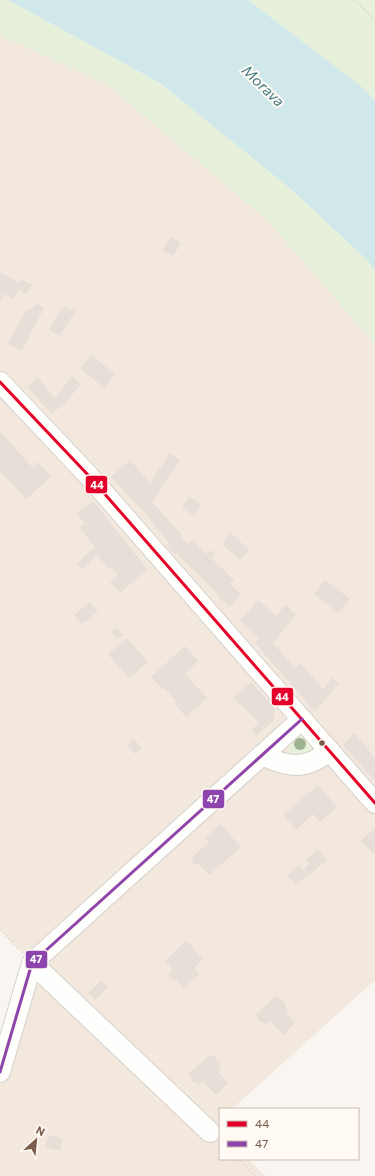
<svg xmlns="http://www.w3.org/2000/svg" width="375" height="1176" font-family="Commissioner,sans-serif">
<rect width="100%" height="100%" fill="#f9f5f0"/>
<path fill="#f2e8de" d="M 0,35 L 108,85 L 268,221 L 375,344 L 375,980 L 232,1109 L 220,1109 L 220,1120 L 213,1126 L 220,1133 L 220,1159 L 248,1159 L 265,1176 L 0,1176 L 0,1073 L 32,963 L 0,930 Z"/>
<path fill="#e7f0db" d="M 0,0 L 8,0 L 160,83 L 292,190 L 367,260 L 375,270 L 375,344 L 268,221 L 108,85 L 0,35 Z
M 248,0 L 375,0 L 375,101 Z
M 301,733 L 311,745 C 309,759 302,758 291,755 L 286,745 Z"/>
<path fill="#d0e8ea" d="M 8,0 L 248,0 L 363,88 L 375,101 L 375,270 L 367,260 L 292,190 L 160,83 Z"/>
<path fill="#e6ded7" d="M 171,237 L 181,243 L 173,256 L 162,250 Z
M 0,272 L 18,283 L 21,279 L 32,285 L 26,294 L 19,290 L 13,299 L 5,294 L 0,302 Z
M 37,304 L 44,308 L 22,351 L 8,344 L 25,312 Z
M 65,307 L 71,311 L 73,308 L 76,310 L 60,336 L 49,330 L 61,309 L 63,309 Z
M 91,355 L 115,374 L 104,388 L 80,368 Z
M 72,376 L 81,384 L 61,408 L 60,407 L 52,414 L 27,387 L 37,377 L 55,398 Z
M 0,431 L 32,467 L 38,462 L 51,477 L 26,499 L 0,471 Z
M 170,453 L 180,460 L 152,502 L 182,535 L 181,536 L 188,544 L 193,540 L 206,554 L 211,550 L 215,554 L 211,558 L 234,580 L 230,584 L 241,594 L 229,607 L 218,596 L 219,595 L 177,554 L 181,550 L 175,555 L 167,547 L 170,544 L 145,513 L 111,477 L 130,460 L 150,483 Z
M 189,496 L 201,505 L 194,516 L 182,507 Z
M 93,501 L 147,569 L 120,593 L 110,582 L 118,576 L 111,567 L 109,569 L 97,555 L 82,570 L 77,563 L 95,547 L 80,528 L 85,523 L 76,513 Z
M 231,533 L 249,550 L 240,560 L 222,544 Z
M 325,580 L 350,599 L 338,613 L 314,594 Z
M 258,600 L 276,616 L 285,605 L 296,614 L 273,643 L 295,668 L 300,663 L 323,689 L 332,678 L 339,683 L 315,712 L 255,643 L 259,638 L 240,621 Z
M 90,602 L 98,611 L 82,624 L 74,615 Z
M 117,627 L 123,634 L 118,639 L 111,632 Z
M 127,638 L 148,662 L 129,678 L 108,654 Z
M 185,646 L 198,661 L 185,674 L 207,698 L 200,704 L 201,705 L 197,709 L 196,708 L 186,717 L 174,703 L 176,701 L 164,688 L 162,689 L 151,677 Z
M 251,682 L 275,709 L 274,720 L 256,736 L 251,730 L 259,723 L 241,704 L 240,705 L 233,697 Z
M 354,733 L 375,758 L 375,781 L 343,745 Z
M 134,739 L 142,748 L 135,754 L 127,745 Z
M 318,785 L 337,807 L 320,822 L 313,814 L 296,830 L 283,815 Z
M 220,824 L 241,847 L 209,875 L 199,864 L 194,865 L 192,863 L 193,859 L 192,857 L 209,842 L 205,838 Z
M 375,828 L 375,853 L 374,854 L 360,841 Z
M 318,849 L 327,860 L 309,875 L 304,869 L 310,864 L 306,859 Z
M 299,865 L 308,875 L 296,885 L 287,875 Z
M 186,940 L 203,959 L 194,968 L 200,974 L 184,988 L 176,979 L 174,981 L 170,977 L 169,973 L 173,970 L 166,962 L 167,959 Z
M 101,981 L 108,987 L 95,1000 L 88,993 Z
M 276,996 L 286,1003 L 285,1007 L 288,1010 L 285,1012 L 295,1023 L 283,1035 L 270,1020 L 266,1025 L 263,1022 L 260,1022 L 256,1014 Z
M 212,1054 L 221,1064 L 218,1067 L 221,1070 L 218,1072 L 228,1083 L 216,1095 L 203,1081 L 198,1085 L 196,1082 L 193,1082 L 188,1074 L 209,1056 L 210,1057 Z
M 49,1135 L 63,1139 L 60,1151 L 45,1147 Z"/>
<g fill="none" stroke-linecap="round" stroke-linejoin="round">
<defs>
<path id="minor" d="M 0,382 L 89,476 L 375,803
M 262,755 C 277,762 294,769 311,762 C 317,760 324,755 330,751
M 32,963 L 210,1132
M 0,1072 L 32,963 L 302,719"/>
</defs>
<use href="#minor" stroke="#d7d1cb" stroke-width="22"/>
<path stroke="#dcd5d0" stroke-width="2.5" stroke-dasharray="1 3" stroke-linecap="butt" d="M 355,0 L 375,21
M 0,930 L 19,950
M 237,1159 L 255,1176"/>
<use href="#minor" stroke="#fefefd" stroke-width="20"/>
<defs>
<path id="bus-1" d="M 0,382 L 89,476 L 375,803"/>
<path id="bus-2" d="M 0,1072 L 32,963 L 302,719"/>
</defs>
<use href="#bus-1" stroke="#fffaf3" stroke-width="6"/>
<use href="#bus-2" stroke="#fffaf3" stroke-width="6"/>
<use href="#bus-1" stroke="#e4002b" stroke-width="3"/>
<use href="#bus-2" stroke="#8e44ad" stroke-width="3"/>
</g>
<circle fill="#9eb190" cx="300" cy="744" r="6"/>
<circle fill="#7a5c4d" stroke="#fffaf3" stroke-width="1.5" cx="322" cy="743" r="3.5"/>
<g text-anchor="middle" stroke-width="4" stroke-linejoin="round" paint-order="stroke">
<g font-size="15" font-style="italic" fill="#437c86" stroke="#fffaf3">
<text transform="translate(263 86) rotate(44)" y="5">Morava</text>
</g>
</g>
<g stroke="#fffaf3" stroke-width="1.5">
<rect x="85" y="475" width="23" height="19" rx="4" fill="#e4002b"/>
<rect x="271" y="687" width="23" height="19" rx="4" fill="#e4002b"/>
<rect x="202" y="789" width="23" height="20" rx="4" fill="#8e44ad"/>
<rect x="25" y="950" width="23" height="19" rx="4" fill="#8e44ad"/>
</g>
<g font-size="11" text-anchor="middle" font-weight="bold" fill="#fff">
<text x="97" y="489">44</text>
<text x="282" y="701">44</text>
<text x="213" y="803">47</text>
<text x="36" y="963">47</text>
</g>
<rect x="219" y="1108" width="140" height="52" fill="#fffaf3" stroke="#cabbb1"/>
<rect x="227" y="1121" width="20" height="6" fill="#e4002b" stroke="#cabbb1"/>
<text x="255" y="1128" font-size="12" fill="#7a5c4d">44</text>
<rect x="227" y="1141" width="20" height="6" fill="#8e44ad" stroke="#cabbb1"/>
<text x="255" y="1148" font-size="12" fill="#7a5c4d">47</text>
<g transform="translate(36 1140) rotate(27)" stroke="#fffaf3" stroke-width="3" paint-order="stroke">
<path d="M0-3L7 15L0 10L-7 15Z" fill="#7a5c4d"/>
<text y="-6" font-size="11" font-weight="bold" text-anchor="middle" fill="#7a5c4d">N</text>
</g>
</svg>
